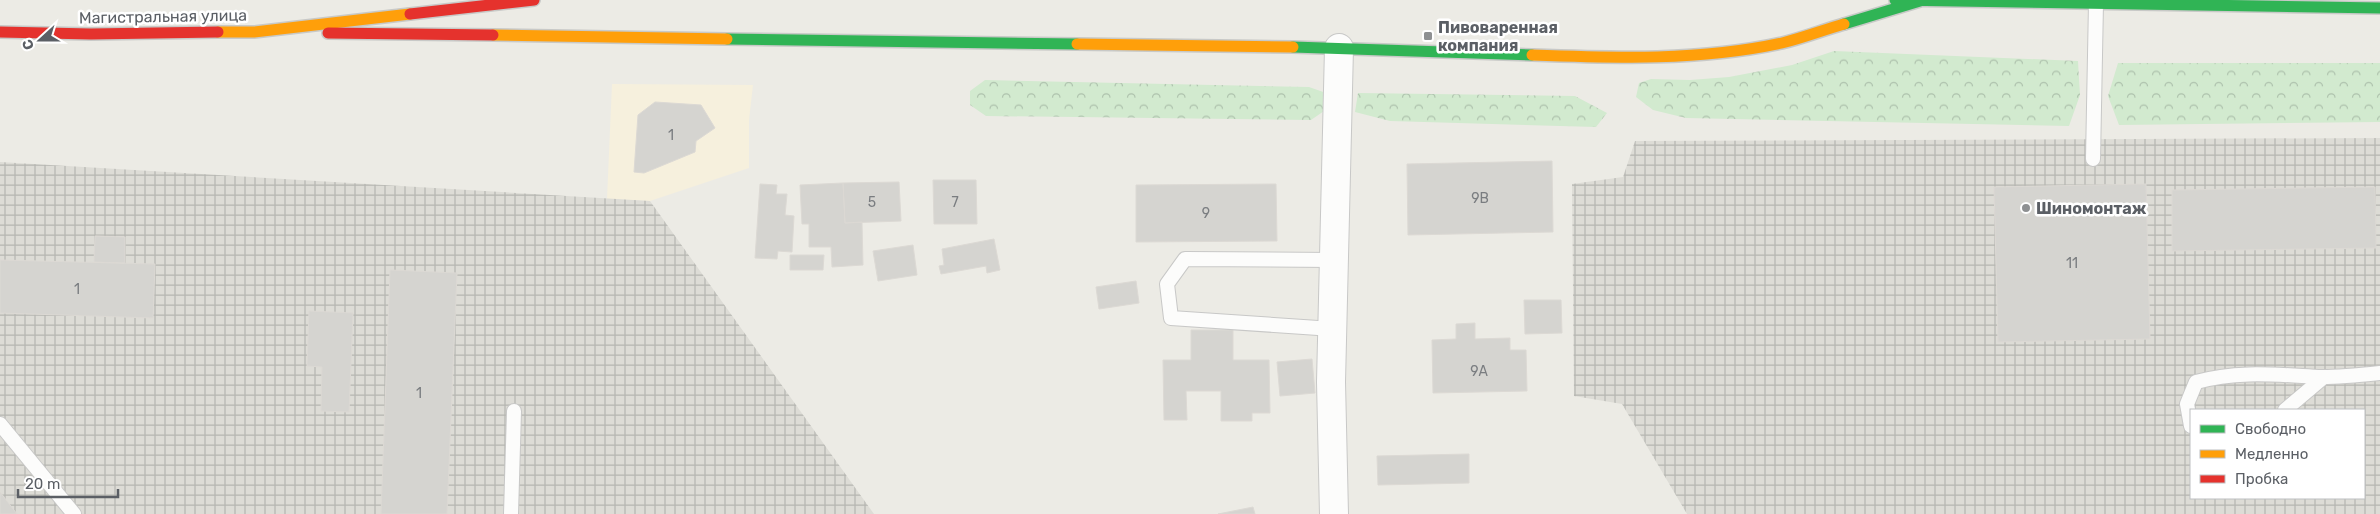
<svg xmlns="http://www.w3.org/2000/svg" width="2380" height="514" font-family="Rubik,sans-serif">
<defs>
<pattern id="industrial-grid" width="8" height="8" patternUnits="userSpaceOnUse" patternTransform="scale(1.25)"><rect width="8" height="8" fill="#dddcd6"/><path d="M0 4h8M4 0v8" fill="none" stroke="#b6b6b1"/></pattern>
<pattern id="forest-crowns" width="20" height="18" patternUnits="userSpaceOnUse" patternTransform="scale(1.25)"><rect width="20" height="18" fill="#d2eacf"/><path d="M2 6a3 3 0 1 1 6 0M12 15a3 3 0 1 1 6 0" fill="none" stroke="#adc1ac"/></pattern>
</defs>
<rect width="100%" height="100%" fill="#ecebe5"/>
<path fill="#f6f0dd" d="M 612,84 L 753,85 L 749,120 L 749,168 L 650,201 L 607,199 Z"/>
<path fill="url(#industrial-grid)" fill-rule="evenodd" d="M 2380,138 L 2380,514 L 1687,514 L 1622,404 L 1574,396 L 1572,184 L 1623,177 L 1635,141 ZM 2191,410 L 2364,410 L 2364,498 L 2191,498 Z
M 0,162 L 650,201 L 874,514 L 0,514 Z"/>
<path fill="url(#forest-crowns)" d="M 1834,51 L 2078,61 L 2080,95 L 2069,126 L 1686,118 L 1653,110 L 1636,97 L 1639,83 L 1651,79 L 1690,80 L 1729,77 L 1792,65 Z
M 2118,63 L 2380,63 L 2380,122 L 2119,125 L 2108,96 Z
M 985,80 L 1309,87 L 1329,94 L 1327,109 L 1311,120 L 986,116 L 970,105 L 970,91 Z
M 1358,93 L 1575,96 L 1607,113 L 1596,127 L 1390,121 L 1355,112 Z"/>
<path fill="#d5d4d0" stroke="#dcd9d4" d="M 655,102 L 701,105 L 715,128 L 696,141 L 695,152 L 644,173 L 634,172 L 638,115 Z
M 1552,161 L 1553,232 L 1408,235 L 1407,164 Z
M 933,180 L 976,180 L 977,224 L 934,224 Z
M 899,182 L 901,221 L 845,223 L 843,183 Z
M 843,183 L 845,223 L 862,222 L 863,265 L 832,267 L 831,247 L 809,247 L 809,224 L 802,224 L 800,185 Z
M 760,184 L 777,185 L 776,194 L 787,194 L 785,215 L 794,216 L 792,252 L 778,251 L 777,259 L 755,258 Z
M 1276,184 L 1277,241 L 1136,242 L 1136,185 Z
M 2146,184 L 2150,339 L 1998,342 L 1994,187 Z
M 2375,187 L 2376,248 L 2172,251 L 2172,190 Z
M 95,236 L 125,237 L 125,263 L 94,262 Z
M 994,239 L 1000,270 L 987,273 L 986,266 L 941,274 L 939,266 L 944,265 L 942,249 Z
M 913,245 L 917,275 L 878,281 L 873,251 Z
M 790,255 L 824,255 L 823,270 L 790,270 Z
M 0,260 L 155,264 L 153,318 L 0,313 Z
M 390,270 L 457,273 L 447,514 L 381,514 Z
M 1136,281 L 1139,303 L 1099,309 L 1096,287 Z
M 1524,300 L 1561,300 L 1562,333 L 1525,334 Z
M 309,311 L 353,313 L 349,412 L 321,411 L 322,367 L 307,366 Z
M 1475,323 L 1475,339 L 1510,338 L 1510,350 L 1526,350 L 1527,391 L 1433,393 L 1432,340 L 1456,339 L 1456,324 Z
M 1191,330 L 1233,330 L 1233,360 L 1269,360 L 1270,413 L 1252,413 L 1252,421 L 1221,421 L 1221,391 L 1186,391 L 1187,420 L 1164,420 L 1163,360 L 1191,360 Z
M 1312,359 L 1315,393 L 1280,396 L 1277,362 Z
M 1469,454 L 1469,483 L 1378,485 L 1377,456 Z
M 0,492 L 17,514 L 0,514 Z
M 1253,507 L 1255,514 L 1218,514 Z"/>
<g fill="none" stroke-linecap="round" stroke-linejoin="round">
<defs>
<path id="lane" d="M 2093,159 L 2096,3
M 1333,329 L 1171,318 L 1167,284 L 1185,259 L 1334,260
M 2285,410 L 2324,377
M 0,424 L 74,514
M 2191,426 L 2187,404 L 2196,382 C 2238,370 2279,375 2322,377 C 2341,377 2361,375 2380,373
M 511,514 L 514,411"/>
<path id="street" d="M 1334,514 L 1331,382 L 1339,48"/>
<path id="fast" d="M 1895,0 L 2380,8
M 1844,24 L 1920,1
M 727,39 L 1077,44
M 1293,47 L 1532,55"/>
<path id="slow" d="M 218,32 L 254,32 L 410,14
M 493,35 L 727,39
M 1077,44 L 1293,47
M 1532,55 C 1615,58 1700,61 1782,43 C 1803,38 1823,30 1844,24"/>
<path id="jam" d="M 410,14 L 534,0
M 0,32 L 91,34 L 218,32
M 328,33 L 493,35"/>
</defs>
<use href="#lane" stroke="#c8c8c7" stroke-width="16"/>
<use href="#street" stroke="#c8c8c7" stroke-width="30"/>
<use href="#fast" stroke="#c8c9c7" stroke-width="14"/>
<use href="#slow" stroke="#c8c9c7" stroke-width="14"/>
<use href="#jam" stroke="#c8c9c7" stroke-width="14"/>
<use href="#lane" stroke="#fcfcfb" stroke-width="14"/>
<use href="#street" stroke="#fcfcfb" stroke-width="28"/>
<use href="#fast" stroke="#30b455" stroke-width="11"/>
<use href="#slow" stroke="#ff9f0a" stroke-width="11"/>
<use href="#jam" stroke="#e5322d" stroke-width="11"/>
</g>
<g fill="#8e9092" stroke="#fff" stroke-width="2">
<rect x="1423" y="31" width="10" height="10" rx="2.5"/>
<circle cx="2026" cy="208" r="5"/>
</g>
<g text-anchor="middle" stroke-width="5" stroke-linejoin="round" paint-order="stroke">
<g font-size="14" fill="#7a7d80">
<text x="671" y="140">1</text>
<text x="1480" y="203">9В</text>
<text x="872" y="207">5</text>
<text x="955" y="207">7</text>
<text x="1206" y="218">9</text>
<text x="2072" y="268">11</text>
<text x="77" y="294">1</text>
<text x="1479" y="376">9А</text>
<text x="419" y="398">1</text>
</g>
<g font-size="16" fill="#5b5f65" stroke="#fff">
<text transform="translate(163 16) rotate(-1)" y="6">Магистральная улица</text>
</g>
<g font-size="16" font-weight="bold" fill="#5b5f65" stroke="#fff" text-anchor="start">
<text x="1438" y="33">Пивоваренная<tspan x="1438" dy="18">компания</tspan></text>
<text x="2036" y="214">Шиномонтаж</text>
</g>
</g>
<rect x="2190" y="409" width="175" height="90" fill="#ffffff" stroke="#bdbfc1"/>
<rect x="2200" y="425" width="25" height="8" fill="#30b455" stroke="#bdbfc1"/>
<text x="2235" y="434" font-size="15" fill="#5b5f65">Свободно</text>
<rect x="2200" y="450" width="25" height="8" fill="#ff9f0a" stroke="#bdbfc1"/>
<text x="2235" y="459" font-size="15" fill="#5b5f65">Медленно</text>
<rect x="2200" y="475" width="25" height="8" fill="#e5322d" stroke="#bdbfc1"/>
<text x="2235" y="484" font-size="15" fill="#5b5f65">Пробка</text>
<g transform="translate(40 40) rotate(249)" stroke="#ffffff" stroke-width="4" paint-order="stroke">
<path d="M0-4L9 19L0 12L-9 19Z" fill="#5b5f65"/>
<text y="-8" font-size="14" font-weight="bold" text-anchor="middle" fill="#5b5f65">С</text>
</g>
<path d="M18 489v8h100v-8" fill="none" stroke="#5b5f65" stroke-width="2.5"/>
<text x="25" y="489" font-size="15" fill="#5b5f65" stroke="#ffffff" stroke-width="4" paint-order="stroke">20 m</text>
</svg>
